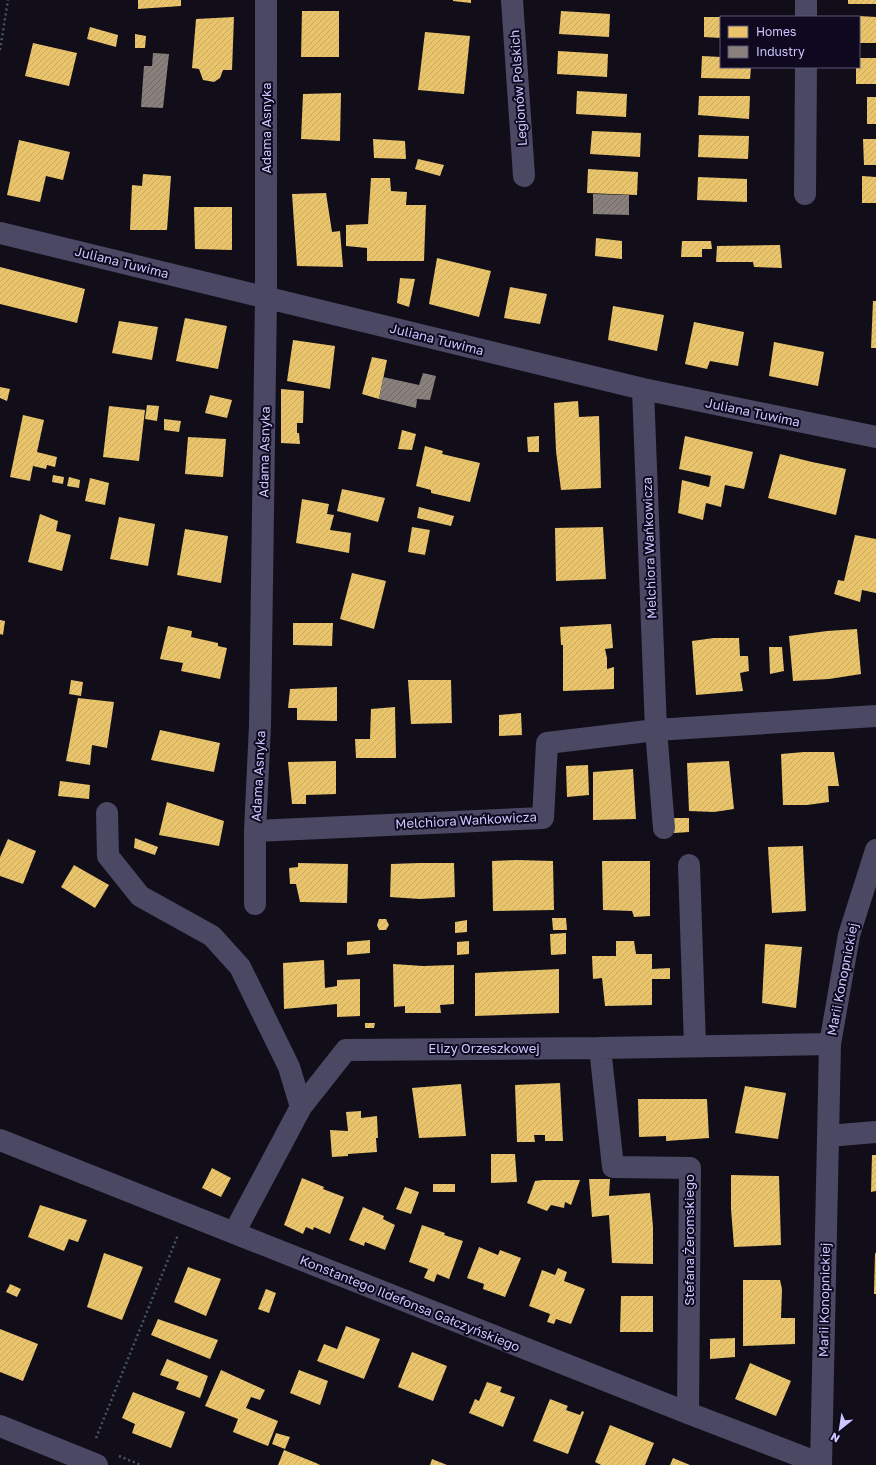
<svg xmlns="http://www.w3.org/2000/svg" width="876" height="1465" font-family="'Golos Text',sans-serif">
<defs>
<pattern id="homes-hatch" width="6" height="6" patternUnits="userSpaceOnUse"><rect width="6" height="6" fill="#e9c46a"/><path d="M-1 1l2-2M0 6l6-6M5 7l2-2" fill="none" stroke="#c7a964"/></pattern>
<pattern id="industry-hatch" width="6" height="6" patternUnits="userSpaceOnUse"><rect width="6" height="6" fill="#8a817c"/><path d="M-1 1l2-2M0 6l6-6M5 7l2-2" fill="none" stroke="#6f686b"/></pattern>
</defs>
<rect width="100%" height="100%" fill="#110e19"/>
<path fill="url(#homes-hatch)" d="M 138,0 L 181,0 L 181,6 L 138,9 Z
M 453,0 L 471,0 L 471,3 L 453,1 Z
M 848,0 L 876,0 L 876,4 L 848,4 Z
M 302,11 L 339,11 L 339,57 L 301,57 Z
M 561,11 L 610,14 L 609,37 L 559,34 Z
M 859,16 L 876,17 L 876,43 L 859,43 Z
M 234,17 L 232,70 L 223,70 L 220,78 L 214,82 L 203,80 L 199,69 L 192,68 L 196,19 Z
M 704,17 L 721,17 L 721,38 L 704,37 Z
M 90,27 L 118,35 L 116,47 L 87,39 Z
M 425,32 L 470,36 L 464,94 L 418,90 Z
M 135,34 L 146,36 L 145,48 L 135,48 Z
M 33,43 L 77,53 L 69,86 L 25,76 Z
M 558,51 L 608,54 L 607,77 L 557,74 Z
M 702,56 L 721,57 L 721,67 L 751,67 L 750,79 L 701,78 Z
M 859,58 L 876,58 L 876,84 L 856,84 L 856,67 L 859,67 Z
M 577,91 L 627,94 L 626,117 L 576,114 Z
M 341,93 L 340,141 L 301,139 L 303,94 Z
M 699,96 L 750,96 L 749,119 L 698,115 Z
M 867,97 L 876,97 L 876,124 L 867,124 Z
M 592,131 L 641,133 L 640,157 L 590,154 Z
M 699,135 L 749,136 L 748,159 L 698,157 Z
M 373,139 L 405,141 L 406,159 L 374,158 Z
M 863,139 L 876,139 L 876,165 L 864,165 Z
M 19,140 L 70,152 L 63,180 L 46,176 L 40,202 L 7,195 Z
M 418,159 L 444,165 L 440,176 L 415,169 Z
M 588,169 L 638,172 L 637,195 L 587,193 Z
M 143,174 L 171,176 L 167,230 L 130,230 L 132,185 L 142,186 Z
M 862,176 L 876,177 L 876,203 L 862,203 Z
M 698,177 L 747,179 L 747,202 L 697,200 Z
M 371,178 L 390,178 L 391,191 L 407,192 L 406,205 L 426,205 L 424,261 L 367,261 L 367,248 L 346,246 L 346,225 L 368,224 Z
M 326,193 L 332,232 L 340,231 L 343,267 L 297,266 L 292,194 Z
M 194,207 L 232,207 L 232,250 L 195,249 Z
M 596,238 L 622,241 L 622,259 L 595,256 Z
M 682,241 L 711,241 L 712,249 L 702,249 L 702,257 L 681,257 Z
M 780,245 L 782,268 L 754,267 L 753,262 L 716,262 L 717,246 Z
M 437,258 L 491,271 L 479,317 L 429,304 Z
M 0,267 L 85,289 L 77,323 L 0,304 Z
M 400,278 L 415,279 L 409,307 L 397,303 Z
M 510,287 L 547,294 L 540,324 L 504,318 Z
M 873,301 L 876,301 L 876,348 L 871,348 Z
M 613,306 L 664,315 L 657,351 L 608,340 Z
M 185,318 L 227,326 L 218,369 L 176,361 Z
M 119,321 L 158,327 L 152,360 L 112,353 Z
M 694,322 L 744,332 L 738,366 L 710,361 L 707,369 L 685,364 Z
M 293,340 L 335,346 L 330,389 L 287,381 Z
M 774,342 L 824,352 L 818,386 L 769,376 Z
M 372,357 L 387,360 L 379,399 L 362,394 Z
M 0,387 L 10,389 L 7,401 L 0,398 Z
M 281,389 L 304,391 L 303,423 L 297,423 L 297,433 L 299,433 L 300,444 L 281,443 Z
M 210,395 L 232,400 L 227,418 L 205,413 Z
M 578,401 L 579,417 L 599,416 L 601,488 L 561,490 L 556,451 L 554,403 Z
M 147,405 L 159,406 L 157,421 L 145,419 Z
M 109,406 L 145,410 L 139,461 L 103,457 Z
M 23,415 L 44,420 L 37,452 L 57,457 L 55,467 L 47,465 L 46,469 L 33,466 L 30,481 L 10,477 Z
M 164,419 L 181,421 L 179,432 L 164,430 Z
M 402,430 L 416,434 L 412,450 L 398,449 Z
M 539,436 L 539,452 L 528,452 L 527,437 Z
M 685,436 L 753,452 L 744,489 L 725,485 L 721,507 L 706,503 L 703,520 L 678,513 L 682,480 L 709,487 L 711,476 L 679,469 Z
M 188,437 L 226,439 L 223,477 L 185,474 Z
M 425,446 L 443,451 L 442,454 L 480,463 L 470,502 L 431,493 L 431,490 L 416,486 Z
M 780,454 L 812,462 L 846,469 L 836,515 L 768,498 Z
M 53,475 L 64,477 L 63,484 L 52,482 Z
M 69,477 L 80,480 L 79,488 L 67,486 Z
M 90,478 L 109,483 L 105,505 L 85,501 Z
M 342,489 L 385,498 L 378,522 L 337,511 Z
M 302,499 L 329,504 L 327,514 L 334,515 L 330,530 L 351,533 L 349,553 L 296,543 Z
M 419,507 L 454,516 L 451,526 L 417,518 Z
M 40,514 L 58,521 L 56,531 L 71,535 L 62,571 L 28,562 Z
M 119,517 L 155,524 L 148,566 L 110,559 Z
M 412,527 L 430,530 L 425,555 L 408,552 Z
M 603,527 L 606,579 L 556,581 L 555,528 Z
M 185,529 L 228,536 L 221,583 L 177,575 Z
M 855,535 L 876,539 L 876,593 L 862,590 L 860,602 L 834,594 L 838,580 L 844,581 Z
M 352,573 L 386,581 L 374,629 L 340,619 Z
M 0,620 L 5,621 L 3,635 L 0,634 Z
M 293,623 L 333,623 L 332,646 L 293,645 Z
M 611,624 L 613,648 L 605,649 L 607,658 L 607,669 L 614,667 L 614,689 L 563,691 L 563,645 L 561,645 L 560,627 Z
M 168,626 L 192,631 L 191,637 L 218,643 L 218,646 L 227,648 L 220,679 L 181,671 L 183,663 L 160,659 Z
M 857,629 L 861,674 L 829,679 L 793,681 L 789,636 L 827,631 Z
M 714,638 L 739,638 L 740,656 L 748,656 L 749,671 L 740,673 L 743,691 L 696,695 L 692,641 Z
M 769,647 L 782,647 L 784,671 L 770,674 Z
M 71,680 L 83,682 L 81,696 L 69,694 Z
M 408,680 L 451,680 L 452,723 L 411,724 Z
M 337,687 L 337,721 L 297,720 L 297,708 L 288,708 L 290,689 Z
M 78,698 L 114,702 L 107,748 L 92,745 L 90,765 L 66,761 Z
M 395,707 L 396,758 L 356,758 L 355,739 L 370,739 L 371,709 Z
M 521,713 L 522,735 L 499,736 L 499,715 Z
M 160,730 L 220,743 L 214,772 L 151,760 Z
M 804,752 L 834,752 L 839,786 L 828,786 L 829,802 L 807,805 L 783,805 L 781,754 Z
M 336,761 L 336,794 L 306,795 L 306,804 L 292,804 L 288,762 Z
M 729,761 L 734,809 L 714,812 L 689,811 L 687,763 Z
M 588,765 L 589,795 L 567,797 L 566,766 Z
M 633,769 L 636,819 L 593,820 L 593,772 Z
M 60,781 L 90,785 L 89,799 L 58,796 Z
M 167,802 L 224,821 L 219,846 L 159,835 Z
M 669,818 L 689,818 L 689,832 L 674,833 L 668,827 Z
M 135,838 L 158,847 L 155,855 L 134,848 Z
M 8,839 L 36,851 L 23,884 L 0,876 L 0,857 Z
M 803,846 L 806,911 L 772,913 L 768,847 Z
M 517,860 L 553,861 L 554,910 L 493,911 L 492,861 Z
M 602,861 L 650,861 L 650,916 L 634,917 L 632,911 L 603,910 Z
M 298,863 L 348,864 L 347,903 L 300,902 L 296,884 L 290,884 L 289,868 L 298,867 Z
M 419,863 L 454,863 L 455,897 L 420,899 L 390,897 L 391,864 Z
M 74,865 L 109,885 L 95,908 L 61,887 Z
M 552,918 L 566,918 L 567,930 L 553,930 Z
M 379,919 L 386,919 L 389,925 L 386,930 L 379,930 L 377,925 Z
M 467,920 L 467,932 L 455,933 L 455,922 Z
M 566,933 L 566,954 L 551,955 L 550,934 Z
M 370,940 L 370,953 L 347,955 L 347,942 Z
M 469,941 L 469,954 L 457,955 L 457,942 Z
M 616,941 L 634,941 L 636,954 L 652,954 L 652,969 L 670,968 L 670,979 L 652,979 L 652,1005 L 605,1006 L 602,978 L 593,979 L 592,956 L 616,956 Z
M 765,944 L 802,947 L 796,1008 L 762,1003 Z
M 324,960 L 325,988 L 337,986 L 337,980 L 360,979 L 360,1016 L 337,1017 L 337,1004 L 284,1009 L 283,963 Z
M 393,964 L 423,966 L 454,965 L 454,1004 L 440,1005 L 441,1013 L 405,1013 L 405,1006 L 394,1007 Z
M 559,969 L 559,1013 L 475,1016 L 475,973 Z
M 365,1023 L 375,1023 L 374,1028 L 365,1028 Z
M 560,1083 L 563,1141 L 545,1141 L 545,1135 L 534,1135 L 535,1142 L 517,1142 L 515,1085 Z
M 461,1084 L 466,1136 L 419,1138 L 412,1088 Z
M 745,1086 L 786,1093 L 778,1139 L 735,1133 Z
M 638,1099 L 707,1099 L 709,1138 L 666,1141 L 666,1136 L 639,1137 Z
M 361,1111 L 361,1118 L 377,1116 L 378,1138 L 376,1138 L 377,1152 L 348,1154 L 348,1156 L 332,1157 L 330,1130 L 348,1131 L 346,1112 Z
M 491,1154 L 515,1154 L 517,1182 L 491,1183 Z
M 872,1155 L 876,1155 L 876,1191 L 871,1192 Z
M 212,1168 L 231,1178 L 221,1197 L 202,1188 Z
M 731,1175 L 779,1176 L 781,1245 L 734,1247 L 731,1209 Z
M 302,1178 L 324,1187 L 323,1189 L 344,1197 L 330,1234 L 314,1227 L 313,1230 L 306,1227 L 303,1234 L 284,1225 Z
M 589,1179 L 610,1179 L 609,1196 L 650,1193 L 653,1227 L 653,1264 L 612,1263 L 609,1215 L 592,1217 Z
M 543,1180 L 580,1180 L 571,1205 L 565,1202 L 564,1208 L 551,1205 L 547,1211 L 527,1203 L 535,1181 Z
M 433,1184 L 455,1184 L 455,1192 L 433,1192 Z
M 405,1187 L 419,1192 L 411,1214 L 396,1209 Z
M 40,1205 L 87,1220 L 78,1242 L 69,1239 L 64,1251 L 28,1237 Z
M 363,1207 L 384,1216 L 383,1219 L 395,1225 L 385,1250 L 365,1242 L 364,1246 L 349,1240 Z
M 422,1225 L 445,1233 L 444,1235 L 463,1241 L 449,1279 L 437,1274 L 434,1282 L 424,1278 L 428,1269 L 409,1262 Z
M 479,1247 L 498,1255 L 500,1250 L 521,1258 L 505,1297 L 483,1289 L 484,1284 L 467,1278 Z
M 104,1253 L 143,1267 L 122,1320 L 87,1307 Z
M 875,1253 L 876,1253 L 876,1294 L 874,1294 Z
M 188,1267 L 221,1279 L 206,1316 L 174,1302 Z
M 558,1268 L 567,1272 L 564,1281 L 585,1289 L 571,1324 L 556,1319 L 554,1324 L 547,1322 L 550,1314 L 529,1306 L 542,1270 L 555,1275 Z
M 743,1280 L 780,1280 L 782,1289 L 781,1318 L 795,1318 L 795,1344 L 743,1346 Z
M 10,1284 L 21,1289 L 17,1297 L 6,1292 Z
M 266,1289 L 276,1293 L 269,1313 L 258,1309 Z
M 621,1296 L 653,1296 L 653,1332 L 620,1332 Z
M 158,1319 L 218,1340 L 210,1359 L 151,1335 Z
M 346,1326 L 380,1339 L 364,1379 L 317,1361 L 324,1344 L 337,1349 Z
M 0,1329 L 38,1344 L 23,1381 L 0,1372 Z
M 735,1338 L 735,1357 L 710,1359 L 710,1339 Z
M 412,1352 L 447,1366 L 433,1401 L 398,1387 Z
M 167,1359 L 208,1376 L 200,1398 L 176,1389 L 179,1382 L 160,1375 Z
M 750,1363 L 791,1381 L 776,1416 L 735,1399 Z
M 221,1370 L 265,1390 L 260,1400 L 251,1397 L 246,1408 L 278,1421 L 268,1446 L 233,1432 L 238,1419 L 205,1406 Z
M 299,1370 L 328,1381 L 320,1405 L 290,1393 Z
M 487,1382 L 502,1387 L 500,1392 L 515,1397 L 503,1427 L 469,1413 L 475,1399 L 479,1401 Z
M 133,1392 L 185,1412 L 171,1448 L 132,1433 L 135,1424 L 122,1418 Z
M 550,1399 L 568,1406 L 566,1410 L 580,1415 L 582,1411 L 584,1412 L 568,1454 L 533,1441 Z
M 610,1425 L 654,1443 L 645,1465 L 601,1465 L 595,1462 Z
M 276,1433 L 290,1437 L 285,1449 L 272,1444 Z
M 284,1450 L 316,1463 L 320,1465 L 278,1465 Z
M 673,1458 L 690,1465 L 670,1465 Z
M 432,1459 L 447,1465 L 430,1465 Z"/>
<path fill="url(#industry-hatch)" d="M 153,53 L 169,54 L 163,108 L 141,107 L 144,66 L 152,66 Z
M 593,194 L 629,195 L 629,215 L 593,214 Z
M 423,373 L 436,376 L 430,400 L 417,399 L 416,408 L 379,399 L 383,377 L 419,385 Z"/>
<g fill="none" stroke-linecap="round" stroke-linejoin="round">
<path stroke="#465667" stroke-width="2.5" stroke-dasharray="2 3" stroke-linecap="butt" d="M 0,50 L 8,0
M 96,1438 L 178,1235
M 119,1456 L 141,1465"/>
<path stroke="#4a4863" stroke-width="22" d="M 512,0 L 524,176
M 806,17 L 806,0
M 805,194 L 806,67
M 0,233 L 643,389 L 876,437
M 643,389 L 656,730 L 664,828
M 107,813 L 108,856 L 140,896 L 212,936 L 240,967 L 289,1067 L 301,1107
M 255,831 L 543,818 L 547,743 L 656,730 L 876,716
M 689,865 L 695,1046
M 255,904 L 255,831 L 260,725 L 266,297 L 266,0
M 600,1048 L 613,1167 L 690,1168 L 688,1413
M 828,1136 L 876,1132
M 0,1140 L 688,1413 L 821,1464
M 234,1233 L 301,1107 L 346,1050 L 600,1048 L 830,1044
M 0,1426 L 97,1465
M 821,1465 L 830,1044 L 849,935 L 876,850"/>
</g>
<g text-anchor="middle" stroke-width="4" stroke-linejoin="round" paint-order="stroke">
<g font-size="13" fill="#cfc6ff" stroke="#0e091e">
<text transform="translate(518 88) rotate(-94)" y="5">Legionów Polskich</text>
<text transform="translate(266 128) rotate(-90)" y="5">Adama Asnyka</text>
<text transform="translate(122 262) rotate(14)" y="5">Juliana Tuwima</text>
<text transform="translate(437 339) rotate(14)" y="5">Juliana Tuwima</text>
<text transform="translate(753 412) rotate(12)" y="5">Juliana Tuwima</text>
<text transform="translate(264 452) rotate(-89)" y="5">Adama Asnyka</text>
<text transform="translate(649 548) rotate(-92)" y="5">Melchiora Wańkowicza</text>
<text transform="translate(258 776) rotate(-87)" y="5">Adama Asnyka</text>
<text transform="translate(466 820) rotate(-3)" y="5">Melchiora Wańkowicza</text>
<text transform="translate(842 979) rotate(-79)" y="5">Marii Konopnickiej</text>
<text x="484" y="1053">Elizy Orzeszkowej</text>
<text transform="translate(689 1240) rotate(-90)" y="5">Stefana Żeromskiego</text>
<text transform="translate(824 1300) rotate(-89)" y="5">Marii Konopnickiej</text>
<text transform="translate(410 1303) rotate(22)" y="5">Konstantego Ildefonsa Gałczyńskiego</text>
</g>
</g>
<rect x="720" y="16" width="140" height="52" fill="#0e091e" stroke="#5b5578"/>
<rect x="728" y="26" width="20" height="12" fill="#e9c46a" stroke="#5b5578"/>
<text x="756" y="36" font-size="12" fill="#cfc6ff">Homes</text>
<rect x="728" y="46" width="20" height="12" fill="#8a817c" stroke="#5b5578"/>
<text x="756" y="56" font-size="12" fill="#cfc6ff">Industry</text>
<g transform="translate(840 1429) rotate(210)" stroke="#0e091e" stroke-width="3" paint-order="stroke">
<path d="M0-3L7 15L0 10L-7 15Z" fill="#cfc6ff"/>
<text y="-6" font-size="11" font-weight="bold" text-anchor="middle" fill="#cfc6ff">N</text>
</g>
</svg>
